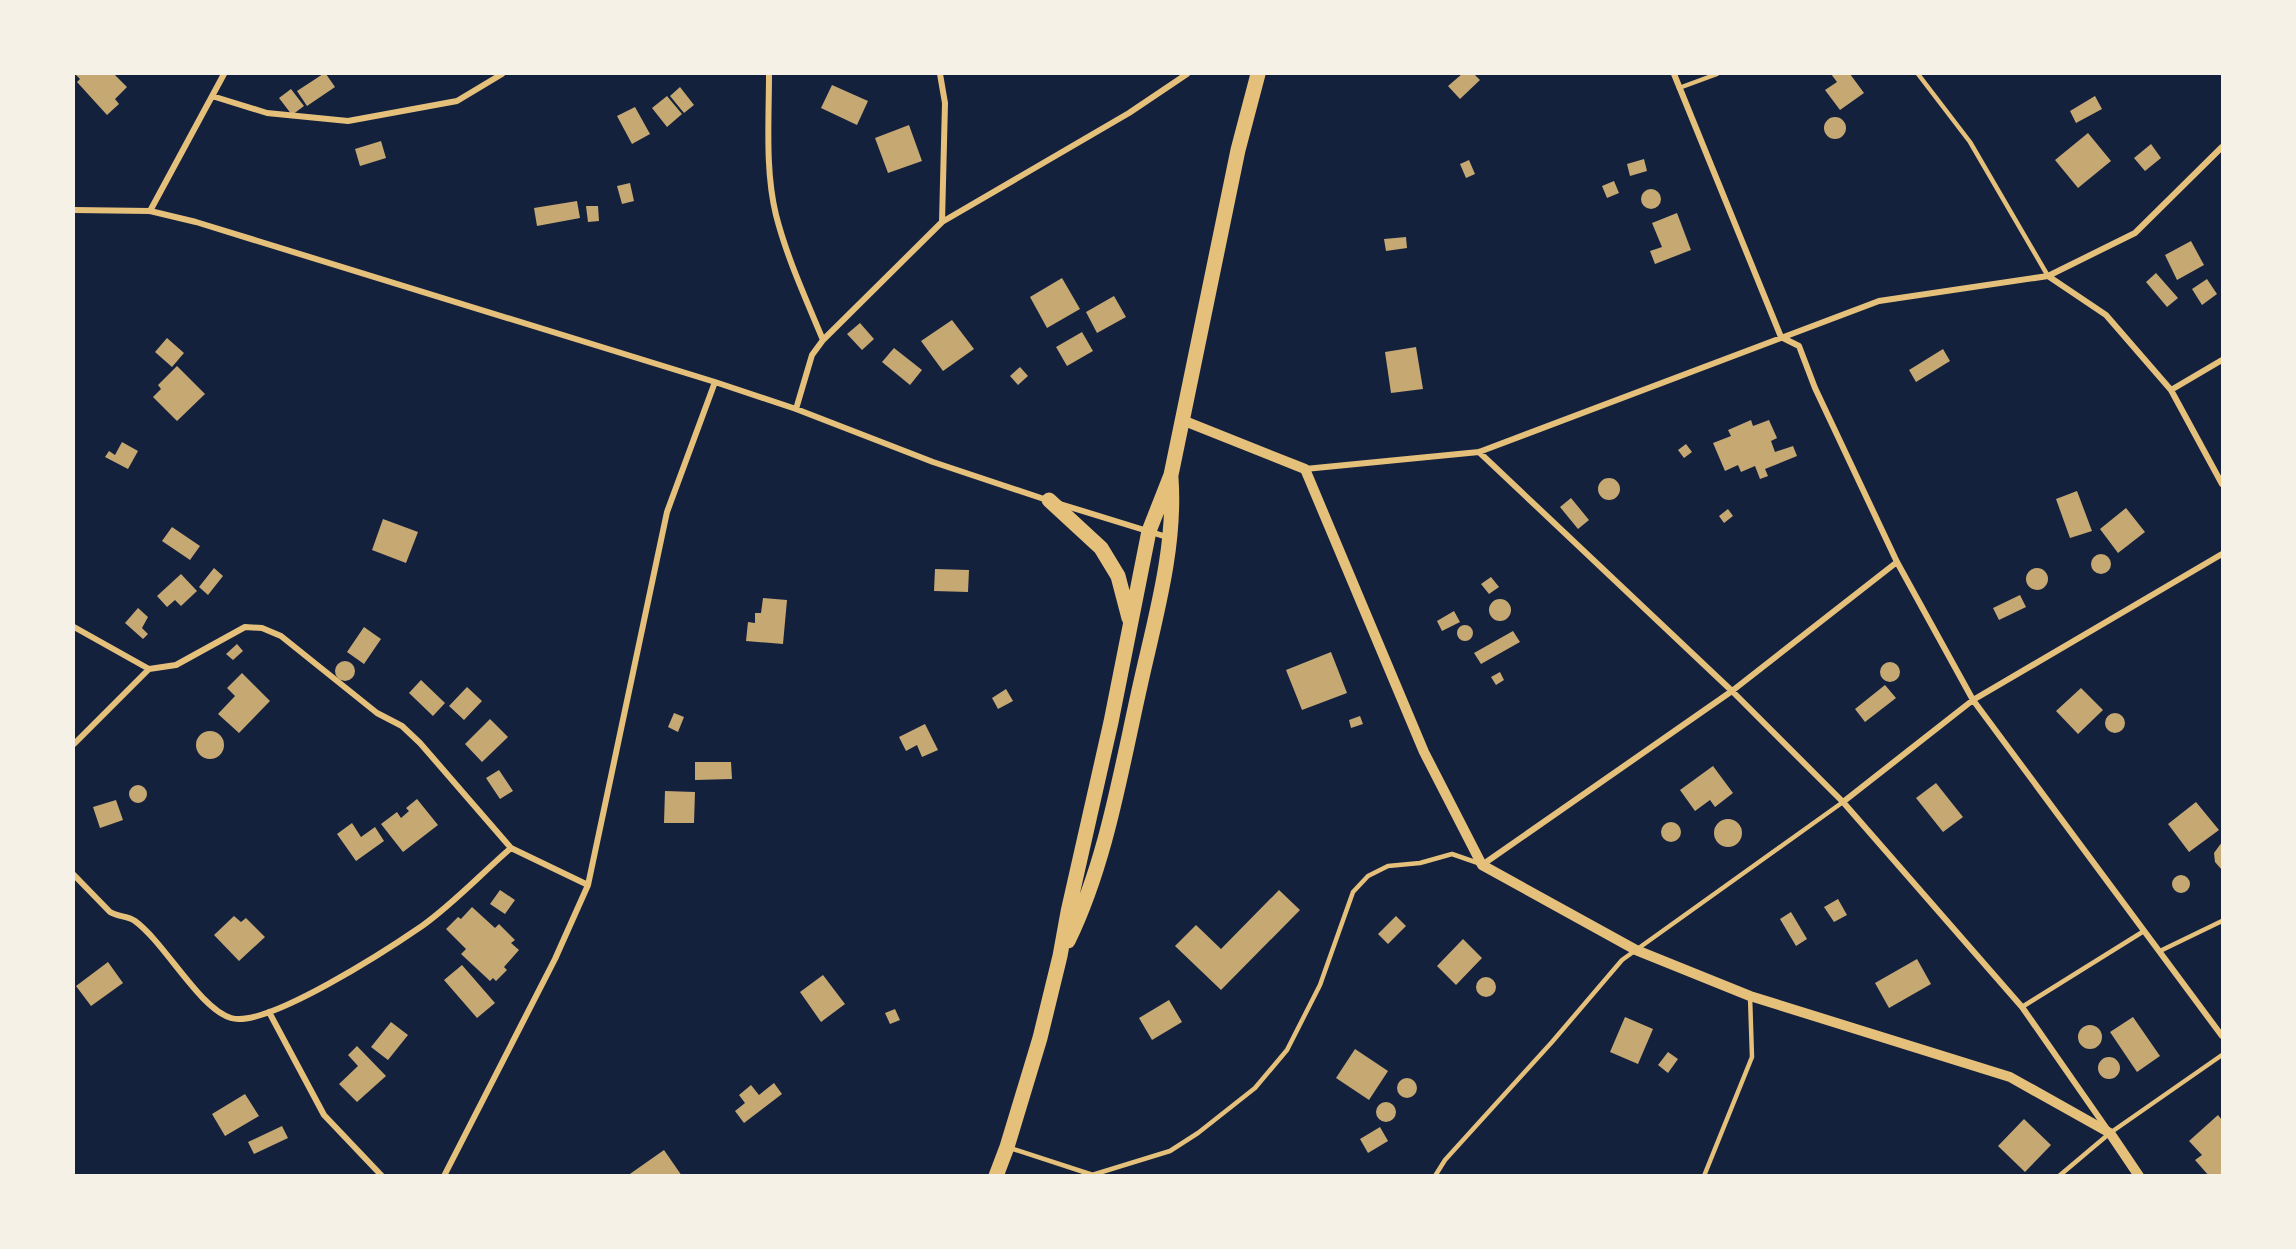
<svg xmlns="http://www.w3.org/2000/svg" width="2296" height="1249" font-family="'Sofia Sans Condensed',sans-serif">
<rect width="100%" height="100%" fill="#14213d"/>
<path fill="#c6a872" d="M 75,74 L 114,74 L 127,87 L 115,99 L 119,104 L 107,115 L 77,82 L 80,79 Z
M 323,74 L 326,74 L 335,87 L 307,106 L 297,91 Z
M 1462,74 L 1474,74 L 1480,80 L 1460,99 L 1448,86 Z
M 1831,74 L 1850,74 L 1864,93 L 1840,110 L 1825,90 L 1837,82 Z
M 832,85 L 868,101 L 857,125 L 821,108 Z
M 680,87 L 694,105 L 684,113 L 670,96 Z
M 291,89 L 304,106 L 292,115 L 279,98 Z
M 667,96 L 682,114 L 667,127 L 652,108 Z
M 2095,96 L 2102,109 L 2076,123 L 2070,111 Z
M 635,107 L 650,134 L 632,144 L 617,116 Z
M1824 128a11 11 0 1 1 22 0a11 11 0 1 1-22 0Z
M 909,125 L 922,161 L 888,173 L 875,138 Z
M 2088,133 L 2111,161 L 2078,188 L 2055,160 Z
M 381,141 L 386,158 L 360,166 L 355,149 Z
M 2151,144 L 2161,158 L 2145,171 L 2134,158 Z
M 1644,159 L 1647,171 L 1630,176 L 1627,164 Z
M 1469,160 L 1475,174 L 1466,178 L 1460,164 Z
M 1614,181 L 1619,193 L 1607,198 L 1602,186 Z
M 630,183 L 634,201 L 622,204 L 617,186 Z
M1641 199a10 10 0 1 1 20 0a10 10 0 1 1-20 0Z
M 577,201 L 580,218 L 537,226 L 534,208 Z
M 586,206 L 598,206 L 599,221 L 588,222 Z
M 1677,213 L 1691,250 L 1655,264 L 1650,251 L 1662,247 L 1652,223 Z
M 1406,237 L 1407,248 L 1386,251 L 1384,239 Z
M 2191,241 L 2204,265 L 2177,280 L 2165,255 Z
M 2156,273 L 2178,298 L 2167,307 L 2146,282 Z
M 1062,278 L 1080,309 L 1047,328 L 1030,297 Z
M 2207,279 L 2217,294 L 2202,305 L 2192,289 Z
M 1114,296 L 1126,317 L 1097,333 L 1086,312 Z
M 952,320 L 974,349 L 943,371 L 921,341 Z
M 860,323 L 874,339 L 862,350 L 847,334 Z
M 1082,332 L 1093,351 L 1067,366 L 1056,347 Z
M 167,338 L 184,353 L 172,367 L 155,352 Z
M 1416,347 L 1423,389 L 1391,393 L 1385,352 Z
M 894,348 L 922,370 L 910,385 L 882,362 Z
M 1943,349 L 1950,361 L 1916,382 L 1909,370 Z
M 177,366 L 205,394 L 177,421 L 153,397 L 161,389 L 158,385 Z
M 1020,367 L 1028,376 L 1018,385 L 1010,376 Z
M 1751,420 L 1753,426 L 1769,420 L 1777,438 L 1771,441 L 1775,452 L 1793,446 L 1797,456 L 1765,469 L 1768,476 L 1760,479 L 1755,466 L 1741,472 L 1738,465 L 1725,471 L 1713,443 L 1731,436 L 1728,430 Z
M 122,442 L 138,451 L 128,469 L 105,457 L 109,451 L 115,455 Z
M 1686,444 L 1692,452 L 1684,458 L 1678,450 Z
M1598 489a11 11 0 1 1 22 0a11 11 0 1 1-22 0Z
M 2077,491 L 2092,531 L 2070,538 L 2056,499 Z
M 1571,498 L 1589,520 L 1578,529 L 1560,507 Z
M 2126,508 L 2145,532 L 2118,553 L 2100,529 Z
M 1728,509 L 1733,516 L 1724,523 L 1719,516 Z
M 383,519 L 418,532 L 406,563 L 372,550 Z
M 172,527 L 200,546 L 190,560 L 162,541 Z
M2091 564a10 10 0 1 1 20 0a10 10 0 1 1-20 0Z
M2026 579a11 11 0 1 1 22 0a11 11 0 1 1-22 0Z
M 214,568 L 223,576 L 208,595 L 199,587 Z
M 935,569 L 969,570 L 968,592 L 934,591 Z
M 181,574 L 197,591 L 181,606 L 175,600 L 167,607 L 157,596 Z
M 1491,577 L 1499,587 L 1489,594 L 1481,584 Z
M 2020,595 L 2026,607 L 1999,620 L 1993,608 Z
M 763,598 L 787,600 L 783,644 L 746,641 L 748,622 L 755,623 L 755,613 L 761,613 Z
M1489 610a11 11 0 1 1 22 0a11 11 0 1 1-22 0Z
M 138,608 L 148,617 L 142,628 L 148,634 L 143,639 L 125,623 Z
M 1454,611 L 1460,622 L 1442,631 L 1437,621 Z
M1457 633a8 8 0 1 1 16 0a8 8 0 1 1-16 0Z
M 364,627 L 381,639 L 364,664 L 347,652 Z
M 1513,631 L 1520,642 L 1481,664 L 1474,653 Z
M 237,644 L 243,651 L 233,660 L 226,654 Z
M 1331,652 L 1347,693 L 1302,710 L 1286,670 Z
M335 671a10 10 0 1 1 20 0a10 10 0 1 1-20 0Z
M1880 672a10 10 0 1 1 20 0a10 10 0 1 1-20 0Z
M 1500,672 L 1504,680 L 1496,685 L 1491,677 Z
M 242,673 L 270,701 L 239,733 L 218,714 L 235,696 L 227,688 Z
M 421,680 L 445,703 L 433,716 L 409,693 Z
M 1885,685 L 1896,698 L 1865,722 L 1855,709 Z
M 467,687 L 482,701 L 464,720 L 449,706 Z
M 2081,688 L 2103,710 L 2078,734 L 2056,711 Z
M 1006,689 L 1013,701 L 998,709 L 992,698 Z
M 674,713 L 684,717 L 678,732 L 668,727 Z
M2105 723a10 10 0 1 1 20 0a10 10 0 1 1-20 0Z
M 1360,716 L 1363,724 L 1351,728 L 1349,720 Z
M 490,719 L 508,737 L 482,762 L 465,744 Z
M 925,724 L 938,750 L 922,757 L 917,745 L 906,751 L 899,737 Z
M196 745a14 14 0 1 1 28 0a14 14 0 1 1-28 0Z
M 695,762 L 731,762 L 732,779 L 695,780 Z
M 1713,766 L 1733,793 L 1715,807 L 1710,800 L 1695,811 L 1680,790 Z
M 499,770 L 513,791 L 500,799 L 486,778 Z
M 1936,783 L 1963,817 L 1943,832 L 1916,798 Z
M129 794a9 9 0 1 1 18 0a9 9 0 1 1-18 0Z
M 665,791 L 695,792 L 694,823 L 664,823 Z
M 417,799 L 438,825 L 403,852 L 381,824 L 397,812 L 401,818 L 409,811 L 406,808 Z
M 116,800 L 123,820 L 100,828 L 93,807 Z
M 2196,802 L 2219,830 L 2189,852 L 2168,824 Z
M1714 833a14 14 0 1 1 28 0a14 14 0 1 1-28 0Z
M1661 832a10 10 0 1 1 20 0a10 10 0 1 1-20 0Z
M 352,823 L 361,837 L 375,827 L 384,841 L 356,861 L 337,834 Z
M 2222,842 L 2222,870 L 2215,862 L 2214,853 Z
M2172 884a9 9 0 1 1 18 0a9 9 0 1 1-18 0Z
M 500,890 L 515,900 L 505,914 L 490,904 Z
M 1279,890 L 1300,910 L 1221,990 L 1175,946 L 1196,925 L 1221,949 Z
M 1838,899 L 1847,915 L 1834,922 L 1824,907 Z
M 472,907 L 495,928 L 499,924 L 515,940 L 511,943 L 519,950 L 504,967 L 507,970 L 496,981 L 493,978 L 490,981 L 461,954 L 466,949 L 446,929 L 458,917 L 461,919 Z
M 1791,912 L 1807,939 L 1796,946 L 1780,919 Z
M 234,916 L 241,922 L 246,918 L 265,937 L 239,961 L 214,935 Z
M 1396,916 L 1406,926 L 1388,944 L 1378,934 Z
M 1463,939 L 1482,958 L 1456,985 L 1437,966 Z
M 1917,959 L 1931,984 L 1889,1008 L 1875,983 Z
M 108,962 L 123,983 L 91,1006 L 76,986 Z
M 462,965 L 495,1003 L 477,1018 L 444,980 Z
M 823,975 L 845,1004 L 821,1022 L 800,992 Z
M1476 987a10 10 0 1 1 20 0a10 10 0 1 1-20 0Z
M 1169,1000 L 1182,1022 L 1152,1040 L 1139,1018 Z
M 895,1009 L 900,1020 L 890,1024 L 885,1013 Z
M 1625,1017 L 1653,1029 L 1638,1064 L 1610,1052 Z
M 2133,1017 L 2160,1056 L 2137,1072 L 2110,1032 Z
M 391,1022 L 408,1035 L 388,1060 L 371,1047 Z
M2078 1037a12 12 0 1 1 24 0a12 12 0 1 1-24 0Z
M 357,1046 L 386,1076 L 357,1102 L 339,1084 L 358,1066 L 348,1055 Z
M 1355,1049 L 1388,1071 L 1369,1100 L 1336,1078 Z
M 1668,1052 L 1678,1059 L 1668,1073 L 1658,1065 Z
M2098 1068a11 11 0 1 1 22 0a11 11 0 1 1-22 0Z
M1397 1088a10 10 0 1 1 20 0a10 10 0 1 1-20 0Z
M 774,1083 L 782,1094 L 744,1123 L 735,1111 L 745,1103 L 739,1095 L 751,1085 L 759,1095 Z
M 245,1094 L 259,1116 L 225,1136 L 212,1114 Z
M1376 1112a10 10 0 1 1 20 0a10 10 0 1 1-20 0Z
M 2218,1115 L 2222,1120 L 2222,1176 L 2209,1176 L 2195,1160 L 2202,1155 L 2189,1141 Z
M 2024,1119 L 2051,1145 L 2025,1172 L 1998,1146 Z
M 282,1126 L 288,1138 L 254,1154 L 248,1142 Z
M 1380,1127 L 1388,1141 L 1368,1153 L 1360,1139 Z
M 664,1150 L 682,1176 L 627,1176 Z"/>
<g fill="none" stroke-linecap="round" stroke-linejoin="round">
<path stroke="#e5c07b" stroke-width="4.5" d="M 1918,74 L 1970,142 L 2048,276
M 1679,88 L 1717,74
M 2160,951 L 2222,921
M 2022,1007 L 2144,931
M 1010,1148 L 1093,1175
M 1092,1175 L 1170,1151 L 1198,1133 L 1255,1088 L 1287,1050 L 1320,985 L 1353,892 L 1368,876 L 1388,866 L 1420,863 L 1452,854 L 1478,863
M 1435,1176 L 1445,1160 L 1552,1042 L 1622,960 L 1843,802
M 1704,1176 L 1752,1057 L 1750,996
M 2059,1176 L 2110,1133 L 2222,1055"/>
<path stroke="#e5c07b" stroke-width="6" d="M 769,74 C 769,120 765,170 776,215 C 787,258 806,299 823,340
M 940,74 L 945,103 L 942,222
M 1674,74 L 1781,337 L 1799,346 L 1815,388 L 1897,562 L 1973,700 L 2222,1036
M 212,96 L 267,113 L 348,121 L 457,101 L 502,74
M 74,210 L 150,211 L 196,222 L 715,382 L 796,409 L 933,462 L 1047,500
M 150,211 L 224,74
M 2048,276 L 2135,233 L 2222,147
M 2171,390 L 2222,360
M 796,409 L 812,355 L 823,340 L 942,222 L 1129,113 L 1187,74
M 1479,452 L 1732,691 L 1843,802 L 2022,1007 L 2107,1129
M 1305,469 L 1479,452 L 1879,301 L 2048,276 L 2106,315 L 2171,390 L 2222,484
M 1060,504 L 1167,537
M 74,627 L 149,669 L 176,665 L 245,627 L 262,628 L 281,636 L 377,713 L 402,726 L 420,743 L 511,848 L 588,885
M 74,744 L 149,669
M 1843,802 L 1973,700 L 2222,554
M 1482,865 L 1732,691 L 1897,562
M 74,875 L 110,912 C 118,917 128,916 135,921 C 165,943 199,1008 231,1018 C 266,1029 390,948 422,926 C 453,904 482,873 511,848
M 269,1012 L 324,1115 L 382,1176
M 444,1176 L 555,959 L 588,885 L 667,512 L 715,382"/>
<path stroke="#e5c07b" stroke-width="10" d="M 1182,420 L 1305,469 L 1424,752 L 1482,865 L 1636,950 L 1750,996 L 2010,1077 L 2110,1133 L 2139,1176"/>
<path stroke="#e5c07b" stroke-width="15" d="M 1049,500 L 1101,548 L 1118,576 L 1129,618
M 1068,941 C 1106,863 1121,770 1140,686 C 1155,618 1176,548 1171,478
M 996,1176 L 1007,1147 L 1040,1038 L 1060,956 L 1068,912 L 1111,722 L 1149,531 L 1171,475 L 1238,150 L 1258,74"/>
</g>
<rect width="2296" height="1249" fill="none" stroke="#f6f1e7" stroke-width="150"/>
</svg>
